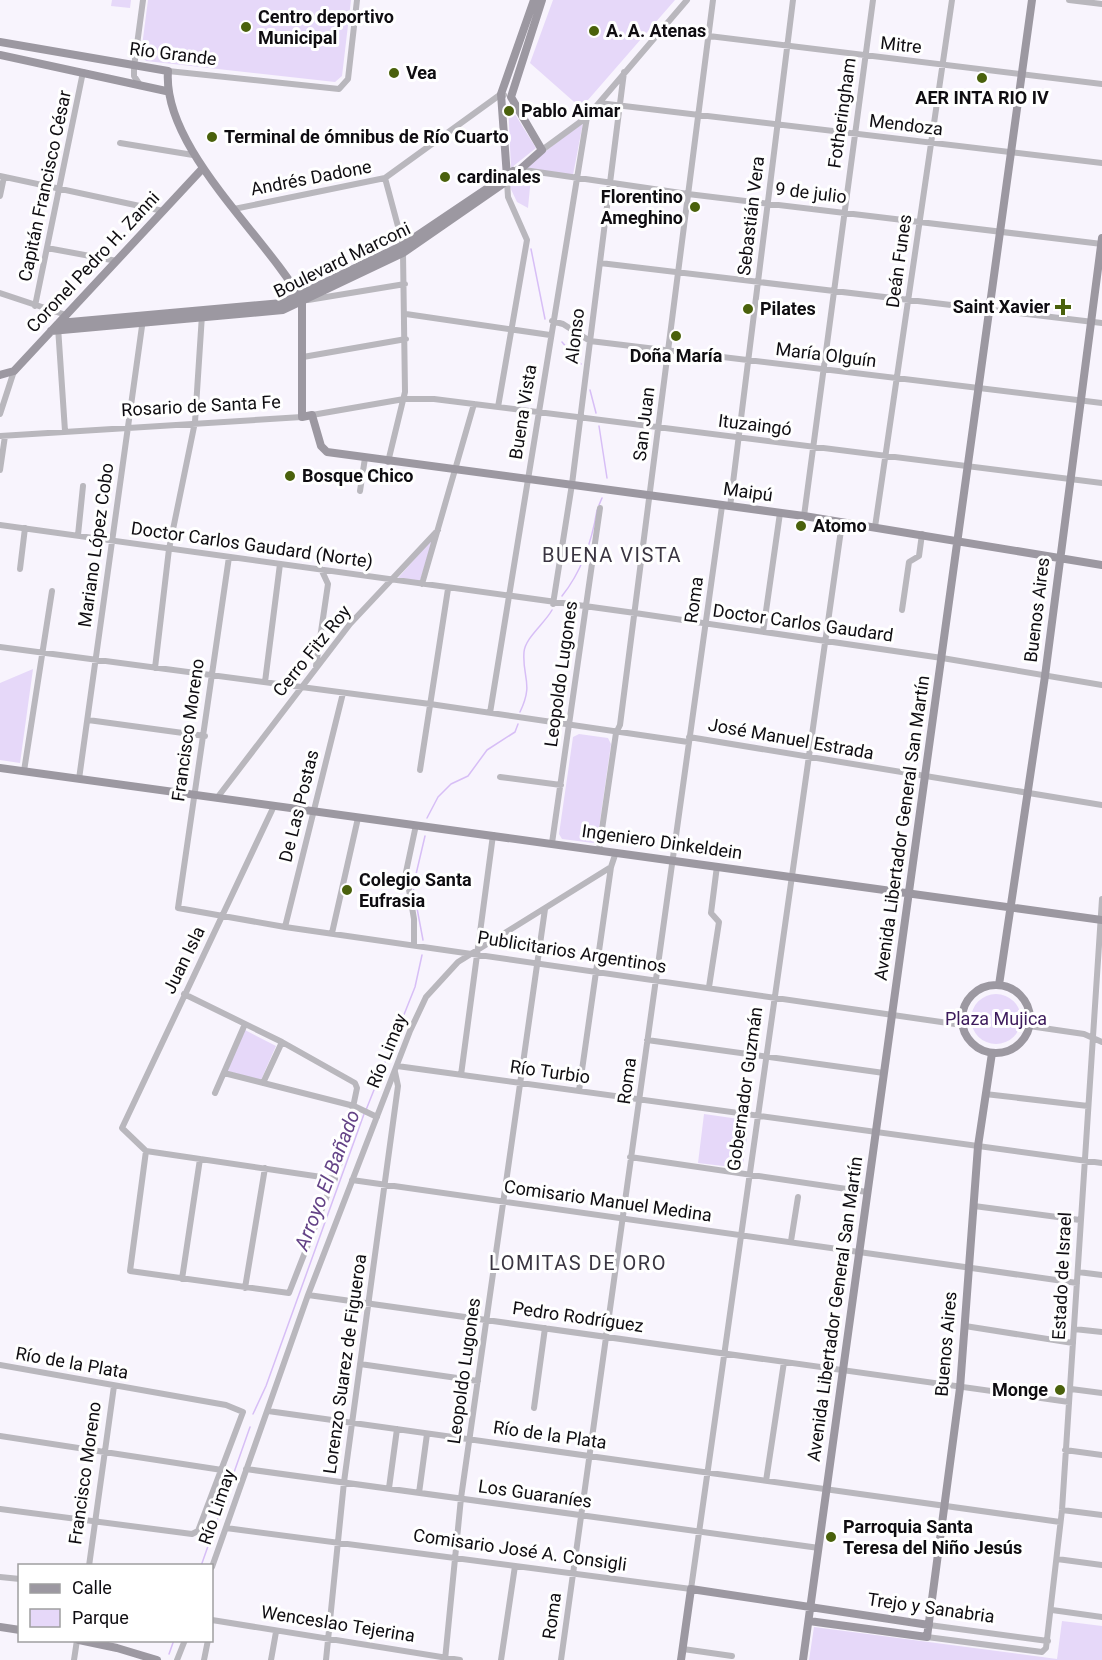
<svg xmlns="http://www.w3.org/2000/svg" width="1102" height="1660" font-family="Roboto,sans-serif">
<rect width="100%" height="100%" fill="#f8f4fd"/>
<path fill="#e6d8f9" d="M 112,0 L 131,0 L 130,8 L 111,6 Z
M 148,0 L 351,0 L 342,76 L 335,82 L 146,61 L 141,54 Z
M 553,0 L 675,0 L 581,108 L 530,63 Z
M 508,103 L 536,148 L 511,168 Z
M 583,123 L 573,175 L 523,168 Z
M 518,176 L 531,177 L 528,208 L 517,202 L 507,181 Z
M 433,538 L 420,581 L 398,578 Z
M 33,669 L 20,763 L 0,760 L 0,683 Z
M 579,734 L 608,738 L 611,744 L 597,842 L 593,843 L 562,839 L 559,834 L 573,737 Z
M971 1019a25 25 0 1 1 50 0a25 25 0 1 1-50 0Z
M 245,1030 L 276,1046 L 261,1080 L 227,1071 Z
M 704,1114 L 746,1120 L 749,1124 L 743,1165 L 740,1168 L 698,1163 Z
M 1062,1621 L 1102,1626 L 1102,1660 L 809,1660 L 814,1627 L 1057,1659 Z"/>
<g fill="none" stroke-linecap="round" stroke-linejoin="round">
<path stroke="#d7bef6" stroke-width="1.5" d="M 531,249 L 545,319
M 562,342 L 581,364
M 590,390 L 596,413
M 599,426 L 607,478
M 599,505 L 602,498
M 562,596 C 582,571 592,541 597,510
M 520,712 C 534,683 522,678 524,652 C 525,638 545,623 552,610
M 427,818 L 438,797 L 451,784 L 468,776 L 487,750 L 515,732 L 518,724
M 423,940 L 413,887 L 425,836
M 366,1110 L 415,987 L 422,955
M 253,1414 L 266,1386 L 364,1114
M 201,1566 L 250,1427
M 169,1654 L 174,1640"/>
<path stroke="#b9b7bd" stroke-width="6" d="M 1069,0 L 1102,4
M 660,30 L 1102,84
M 168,71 L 339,89 L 348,79 L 357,0
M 140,85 L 134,76 L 134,67 L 143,0
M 599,103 L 1102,163
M 120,143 L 193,155
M 542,150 L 587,117 L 687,0
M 517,169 L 688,194 L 1102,244
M 0,176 L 163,211
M 385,178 L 403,245
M 0,196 L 4,177
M 234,209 L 385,178 L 501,94 L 504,95
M 47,248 L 117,261
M 600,263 L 1102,323
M 0,293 L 66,315
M 308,300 L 405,284
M 35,306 L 83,72
M 406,314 L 550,335
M 552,321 L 563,324 L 590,341 L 1102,403
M 58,327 L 65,431
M 303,357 L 406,339
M 498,407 L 527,240 L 508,197 L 507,181
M 0,414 L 14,371
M 312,415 L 404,399 L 434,399 L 1102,483
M 0,436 L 302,417
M 388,462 L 405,392 L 403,253
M 0,470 L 5,436
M 360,491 L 365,458
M 730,507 L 793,0
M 804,516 L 873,0
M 0,525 L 635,613 L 942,658 L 1102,685
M 875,527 L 952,0
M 78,535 L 83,486
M 229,557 L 178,908 L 285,927 L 962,1025
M 20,569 L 25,528
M 422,584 L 474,404
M 553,604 L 572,484 L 624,72
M 902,610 L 909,562 L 919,556 L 922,534
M 763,632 L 780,513
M 0,647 L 430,704 L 688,742
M 316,666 L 328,584 L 321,569
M 155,668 L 169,549 L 195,422 L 202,315
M 265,682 L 280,564
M 490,713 L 587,117
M 88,720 L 205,736
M 689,737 L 1102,805
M 420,770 L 448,589
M 24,771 L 52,591
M 500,777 L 561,785
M 79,779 L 143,319
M 217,798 L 350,624 L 438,530
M 274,806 L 122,1128 L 146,1151 L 335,1179
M 552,843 L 600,508
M 599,850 L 616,733 L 620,725 L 713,0
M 285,927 L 343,693
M 332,933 L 358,818
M 414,945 L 414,919 L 406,872 L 416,825
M 709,987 L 719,922 L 711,913 L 717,866
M 1029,1026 L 1084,1034 L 1102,1042
M 647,1040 L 884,1073
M 397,1066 L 1102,1163
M 224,1073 L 354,1106 L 377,1117
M 461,1075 L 493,835
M 263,1083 L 282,1042
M 579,1091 L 611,867 L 616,852
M 215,1093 L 245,1024
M 985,1094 L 1088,1106
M 146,1151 L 130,1271 L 289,1293 L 343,1155 L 357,1088 L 355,1083 L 282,1042 L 184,994
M 630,1157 L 867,1192
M 352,1180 L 1077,1283
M 974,1206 L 1080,1220
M 791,1241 L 798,1197
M 1078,1272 L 1102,1275
M 182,1279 L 200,1159
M 245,1288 L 265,1168
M 308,1295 L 1069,1402
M 965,1326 L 1073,1343
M 1074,1329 L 1102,1332
M 360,1364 L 478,1381
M 0,1365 L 226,1405 L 243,1412 L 198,1531 L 192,1534 L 0,1509
M 1071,1389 L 1102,1393
M 534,1408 L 545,1328
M 268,1411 L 1060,1522
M 0,1436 L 222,1470
M 1065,1450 L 1102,1455
M 246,1469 L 819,1548
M 766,1481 L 784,1362
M 389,1488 L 397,1429
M 419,1493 L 427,1434
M 1062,1510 L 1102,1515
M 226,1528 L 691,1589 L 842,523
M 1057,1559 L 1102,1565
M 89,1566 L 114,1386
M 212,1567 L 308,1295 L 410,1031 L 426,997 L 458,962 L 611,867
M 0,1577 L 20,1579
M 1052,1610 L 1102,1617
M 212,1620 L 460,1660
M 929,1625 L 1048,1641
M 927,1637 L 1042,1652 L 1046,1648 L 1062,1510 L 1102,899
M 683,1649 L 732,1656
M 74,1660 L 77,1640
M 177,1660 L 185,1640
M 204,1660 L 208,1640
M 271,1660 L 276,1632
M 326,1660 L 344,1482 L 398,1086 L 395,1072
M 445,1660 L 461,1498 L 545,909
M 501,1660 L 515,1566
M 561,1660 L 722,506"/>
<path stroke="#9c98a1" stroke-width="8" d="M 0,42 L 168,71 C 162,148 266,236 302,301
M 0,55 L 166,91
M 507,177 L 501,94 L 534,0
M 302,301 L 302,417 L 312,415 L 321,446 L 327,452 L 804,516 L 1102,565
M 59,323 L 282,303 L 403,245 L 513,171
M 51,331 L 283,310 L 403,253 L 507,181 L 542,150 L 511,97 L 542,0
M 0,375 L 14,371 L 203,168
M 0,768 L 1102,920
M 999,985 L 1045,676 L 1102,238
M962 1019a34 34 0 1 1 68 0a34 34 0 1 1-68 0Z
M 809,1621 L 927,1637 L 960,1388 L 978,1146 L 992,1053
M 0,1627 L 20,1630
M 79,1640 L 117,1648 L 157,1660
M 681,1660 L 691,1589 L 929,1625
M 803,1660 L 1032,0"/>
</g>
<g fill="#4a610c" stroke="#fff" stroke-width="2">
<circle cx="246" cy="27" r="6"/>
<circle cx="594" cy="31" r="6"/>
<circle cx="394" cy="73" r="6"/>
<circle cx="982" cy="78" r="6"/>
<circle cx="509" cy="111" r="6"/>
<circle cx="212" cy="137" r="6"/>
<circle cx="445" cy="177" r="6"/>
<circle cx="695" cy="207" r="6"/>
<path d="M1060 298h6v6h6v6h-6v6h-6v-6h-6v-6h6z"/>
<circle cx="748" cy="309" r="6"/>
<circle cx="676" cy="336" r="6"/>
<circle cx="290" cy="476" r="6"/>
<circle cx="801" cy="526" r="6"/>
<circle cx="347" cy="890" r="6"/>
<circle cx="1060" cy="1390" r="6"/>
<circle cx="831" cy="1537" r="6"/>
</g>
<g text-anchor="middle" stroke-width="6" stroke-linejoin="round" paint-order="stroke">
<g font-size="18" font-weight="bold" fill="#0f0d11" stroke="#fff" text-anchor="start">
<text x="258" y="23">Centro deportivo<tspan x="258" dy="21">Municipal</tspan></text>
<text x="606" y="37">A. A. Atenas</text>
<text x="406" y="79">Vea</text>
<text x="982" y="104" text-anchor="middle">AER INTA RIO IV</text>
<text x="521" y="117">Pablo Aimar</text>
<text x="224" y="143">Terminal de ómnibus de Río Cuarto</text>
<text x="457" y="183">cardinales</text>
<text x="683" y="203" text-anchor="end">Florentino<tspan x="683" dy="21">Ameghino</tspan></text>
<text x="1050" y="313" text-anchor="end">Saint Xavier</text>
<text x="760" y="315">Pilates</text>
<text x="676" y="362" text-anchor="middle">Doña María</text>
<text x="302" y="482">Bosque Chico</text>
<text x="813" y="532">Atomo</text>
<text x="359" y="886">Colegio Santa<tspan x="359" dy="21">Eufrasia</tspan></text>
<text x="1048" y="1396" text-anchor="end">Monge</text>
<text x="843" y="1533">Parroquia Santa<tspan x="843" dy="21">Teresa del Niño Jesús</tspan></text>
</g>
<g font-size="18" fill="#0f0d11" stroke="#fff">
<text transform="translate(901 45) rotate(6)" y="6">Mitre</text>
<text transform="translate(173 54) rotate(7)" y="6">Río Grande</text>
<text transform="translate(842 113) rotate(-82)" y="6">Fotheringham</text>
<text transform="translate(906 125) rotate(7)" y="6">Mendoza</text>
<text transform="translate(311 178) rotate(-11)" y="6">Andrés Dadone</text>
<text transform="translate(45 186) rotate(-78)" y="6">Capitán Francisco César</text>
<text transform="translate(811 193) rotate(7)" y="6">9 de julio</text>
<text transform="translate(751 216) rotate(-83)" y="6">Sebastián Vera</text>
<text transform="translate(342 260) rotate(-26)" y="6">Boulevard Marconi</text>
<text transform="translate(899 261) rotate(-82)" y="6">Deán Funes</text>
<text transform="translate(93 262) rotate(-47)" y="6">Coronel Pedro H. Zanni</text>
<text transform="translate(575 336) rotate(-83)" y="6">Alonso</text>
<text transform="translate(826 355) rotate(7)" y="6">María Olguín</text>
<text transform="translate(201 406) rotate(-3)" y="6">Rosario de Santa Fe</text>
<text transform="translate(523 412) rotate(-81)" y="6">Buena Vista</text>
<text transform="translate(644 424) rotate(-83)" y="6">San Juan</text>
<text transform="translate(755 425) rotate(7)" y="6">Ituzaingó</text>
<text transform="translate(748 492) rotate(8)" y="6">Maipú</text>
<text transform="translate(96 545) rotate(-82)" y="6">Mariano López Cobo</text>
<text transform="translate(252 545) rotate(8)" y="6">Doctor Carlos Gaudard (Norte)</text>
<text transform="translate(694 600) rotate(-82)" y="6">Roma</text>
<text transform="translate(1037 610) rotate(-83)" y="6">Buenos Aires</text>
<text transform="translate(803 623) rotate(8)" y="6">Doctor Carlos Gaudard</text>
<text transform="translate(312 651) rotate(-51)" y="6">Cerro Fitz Roy</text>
<text transform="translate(561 674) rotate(-82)" y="6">Leopoldo Lugones</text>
<text transform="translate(188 730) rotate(-82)" y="6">Francisco Moreno</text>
<text transform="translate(791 739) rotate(10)" y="6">José Manuel Estrada</text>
<text transform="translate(299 806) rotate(-76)" y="6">De Las Postas</text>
<text transform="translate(902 828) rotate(-82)" y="6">Avenida Libertador General San Martín</text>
<text transform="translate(662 842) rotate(8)" y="6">Ingeniero Dinkeldein</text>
<text transform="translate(572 952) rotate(9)" y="6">Publicitarios Argentinos</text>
<text transform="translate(184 960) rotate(-64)" y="6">Juan Isla</text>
<text transform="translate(387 1051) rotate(-68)" y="6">Río Limay</text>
<text transform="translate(550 1072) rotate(8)" y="6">Río Turbio</text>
<text transform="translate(627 1081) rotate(-82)" y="6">Roma</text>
<text transform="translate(745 1089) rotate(-82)" y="6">Gobernador Guzmán</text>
<text transform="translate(608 1201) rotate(8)" y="6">Comisario Manuel Medina</text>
<text transform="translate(1062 1276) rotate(-87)" y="6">Estado de Israel</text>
<text transform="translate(835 1309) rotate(-82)" y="6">Avenida Libertador General San Martín</text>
<text transform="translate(578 1317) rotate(8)" y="6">Pedro Rodríguez</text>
<text transform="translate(946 1344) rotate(-85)" y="6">Buenos Aires</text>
<text transform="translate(72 1363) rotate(10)" y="6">Río de la Plata</text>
<text transform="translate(345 1364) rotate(-82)" y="6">Lorenzo Suarez de Figueroa</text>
<text transform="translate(464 1371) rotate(-82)" y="6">Leopoldo Lugones</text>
<text transform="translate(550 1435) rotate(8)" y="6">Río de la Plata</text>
<text transform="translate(85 1473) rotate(-82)" y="6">Francisco Moreno</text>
<text transform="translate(535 1494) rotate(8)" y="6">Los Guaraníes</text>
<text transform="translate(217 1507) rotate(-71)" y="6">Río Limay</text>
<text transform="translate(520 1550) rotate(8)" y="6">Comisario José A. Consigli</text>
<text transform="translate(931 1608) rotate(8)" y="6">Trejo y Sanabria</text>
<text transform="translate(552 1616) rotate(-82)" y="6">Roma</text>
<text transform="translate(338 1624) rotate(9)" y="6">Wenceslao Tejerina</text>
</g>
<g font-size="18" fill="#3d1b5c" stroke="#fff">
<text x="996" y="1025">Plaza Mujica</text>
</g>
<g font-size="20" letter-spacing="1.5" fill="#3a3541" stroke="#fff">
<text x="612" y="562">BUENA VISTA</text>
<text x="578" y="1270">LOMITAS DE ORO</text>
</g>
<g font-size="20" font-style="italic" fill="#644387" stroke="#fff">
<text transform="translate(327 1180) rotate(-69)" y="7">Arroyo El Bañado</text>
</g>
</g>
<rect x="18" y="1564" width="195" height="78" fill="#ffffff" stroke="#9f9ea0" stroke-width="1.5"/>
<rect x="30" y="1584" width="30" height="9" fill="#9c98a1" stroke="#9f9ea0" stroke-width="1.5"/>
<text x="72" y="1594" font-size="18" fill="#0f0d11">Calle</text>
<rect x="30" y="1609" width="30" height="18" fill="#e6d8f9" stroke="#9f9ea0" stroke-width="1.5"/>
<text x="72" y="1624" font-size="18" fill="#0f0d11">Parque</text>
</svg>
